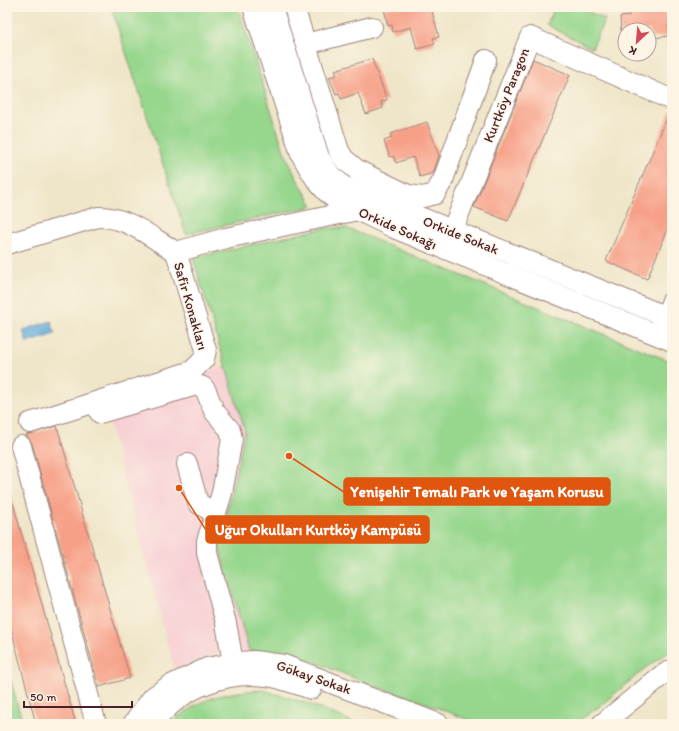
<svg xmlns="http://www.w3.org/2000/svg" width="679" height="731" font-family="Itim,sans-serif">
<rect width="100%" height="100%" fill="#fcf5e5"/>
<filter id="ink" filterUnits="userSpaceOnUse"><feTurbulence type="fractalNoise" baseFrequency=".025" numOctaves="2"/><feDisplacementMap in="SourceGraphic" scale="8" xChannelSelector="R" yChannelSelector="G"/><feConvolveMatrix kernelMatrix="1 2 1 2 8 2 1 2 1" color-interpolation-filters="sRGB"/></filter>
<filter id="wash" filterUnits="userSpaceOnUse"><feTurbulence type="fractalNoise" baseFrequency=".012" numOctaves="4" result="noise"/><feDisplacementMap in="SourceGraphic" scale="16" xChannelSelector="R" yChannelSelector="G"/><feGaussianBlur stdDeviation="0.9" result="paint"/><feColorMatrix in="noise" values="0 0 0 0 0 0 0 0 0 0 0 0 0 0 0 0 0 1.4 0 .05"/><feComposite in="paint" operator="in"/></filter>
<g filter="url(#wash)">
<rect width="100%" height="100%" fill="#efe6c9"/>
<path fill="#f7cfd4" d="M 227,365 L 245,431 L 219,546 L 249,651 L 219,652 L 175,670 L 104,404 Z"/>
<path fill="#96d78d" stroke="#707b5c" d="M 111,7 L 238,7 L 284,151 L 297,179 L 313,206 L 186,234 Z
M 555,7 L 577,7 L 605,19 L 592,48 L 547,25 Z
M 324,228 L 346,228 L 672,362 L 672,650 L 648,666 L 600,706 L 574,724 L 479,724 L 428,704 L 374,686 L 317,663 L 281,653 L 249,651 L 219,546 L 245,431 L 193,258 Z
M 7,668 L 23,724 L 7,724 Z
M 263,690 L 307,703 L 358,724 L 170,724 C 200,697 224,692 263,690 Z"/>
<path fill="#61abd9" stroke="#566582" d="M 51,321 L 55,334 L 27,343 L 23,330 Z"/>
<g id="blocks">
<path fill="#f7a088" d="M 391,7 L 431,7 L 439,37 L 433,38 L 435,44 L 417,49 L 411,27 L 393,32 L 392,25 L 388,26 L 384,9 Z
M 628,7 L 656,7 L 656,11 L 670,9 L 672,13 L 672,25 L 668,25 L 670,36 L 652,38 L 650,30 L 621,31 L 620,17 L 629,16 Z
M 372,59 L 387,100 L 381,102 L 383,108 L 366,114 L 358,93 L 341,99 L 339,93 L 336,94 L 329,77 L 337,75 L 335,70 Z
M 533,59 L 570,75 L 508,221 L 474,207 Z
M 670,111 L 672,111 L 672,219 L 647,279 L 606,261 Z
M 427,122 L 439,156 L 433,173 L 420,177 L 413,157 L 396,163 L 393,156 L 390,157 L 384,141 L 392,138 L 390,134 Z
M 57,426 L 130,678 L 99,687 L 32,443 L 26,435 Z
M 7,493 L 10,493 L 76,724 L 36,724 L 7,613 Z"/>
</g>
</g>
<g filter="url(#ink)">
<use href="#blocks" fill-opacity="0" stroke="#9c827a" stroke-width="1"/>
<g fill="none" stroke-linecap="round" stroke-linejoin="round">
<defs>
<path id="minor" d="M 253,7 L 301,154 C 311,172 319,187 335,199 L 394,228 L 672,341
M 272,7 L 319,157 L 329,173 L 343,186 L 672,319
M 294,7 L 339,151 L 344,159 L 357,170 L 408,195 L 423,197 L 435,194 L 443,180 L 486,60
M 306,44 L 372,27
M 452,231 L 530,37 L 672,100
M 7,244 L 98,217 C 127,216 152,238 176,252
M 176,252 L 226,238 L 358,210
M 660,330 L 672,301
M 100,413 L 197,385 L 203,387 L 206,391 L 214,411 L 230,430 L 232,439 L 222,493 L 207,541 L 207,553 L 226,623 L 233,663
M 30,423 L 192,371 L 204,359 L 206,350 L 176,252
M 21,446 L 96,724
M 187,464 L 198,503 L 216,514
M 133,724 L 153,697 L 169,686 L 207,668 L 238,662 L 254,661 L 284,665 L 439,724
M 153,724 C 180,687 228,669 273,677 C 286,680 299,685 311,689
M 602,724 L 661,676 L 672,670"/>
</defs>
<use href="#minor" stroke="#9c827a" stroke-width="22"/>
<use href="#minor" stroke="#fff" stroke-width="20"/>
</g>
</g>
<g text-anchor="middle" stroke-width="3" stroke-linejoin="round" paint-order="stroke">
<g font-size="14" fill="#4a1f2b" stroke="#fcf5e5">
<text transform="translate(506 95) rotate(-68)" y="5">Kurtköy Paragon</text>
<text transform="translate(398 228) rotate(24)" y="5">Orkide Sokağı</text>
<text transform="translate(461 235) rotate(22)" y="5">Orkide Sokak</text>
<text transform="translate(191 306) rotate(74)" y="5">Safir Konakları</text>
<text transform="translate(314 677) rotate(19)" y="5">Gökay Sokak</text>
</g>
</g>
<path fill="none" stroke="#e0560e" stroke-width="1.5" d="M289 456L344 492M179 488L206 530"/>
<g fill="#e0560e" stroke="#fcf5e5" stroke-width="1.5">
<circle cx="289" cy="456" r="4"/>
<circle cx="179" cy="488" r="4"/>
</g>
<g fill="#e0560e" stroke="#e0560e" stroke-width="1.5">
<rect x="344" y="478" width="266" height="27" rx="4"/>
<rect x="206" y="516" width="223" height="27" rx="4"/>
</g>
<g font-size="15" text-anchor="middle" font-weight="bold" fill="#fff">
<text x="477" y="497">Yenişehir Temalı Park ve Yaşam Korusu</text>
<text x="318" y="535">Uğur Okulları Kurtköy Kampüsü</text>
</g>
<rect width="679" height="731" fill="none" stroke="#fcf5e5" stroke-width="24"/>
<g transform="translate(637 42) rotate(206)"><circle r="19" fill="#fcf5e5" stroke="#b59f9b"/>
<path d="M0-3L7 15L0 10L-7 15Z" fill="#d1495b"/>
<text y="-6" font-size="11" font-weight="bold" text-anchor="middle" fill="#4a1f2b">K</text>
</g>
<path d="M24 701v6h108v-6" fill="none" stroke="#4a1f2b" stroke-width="2"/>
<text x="30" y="701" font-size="12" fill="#4a1f2b" stroke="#fcf5e5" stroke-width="3" paint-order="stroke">50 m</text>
</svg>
